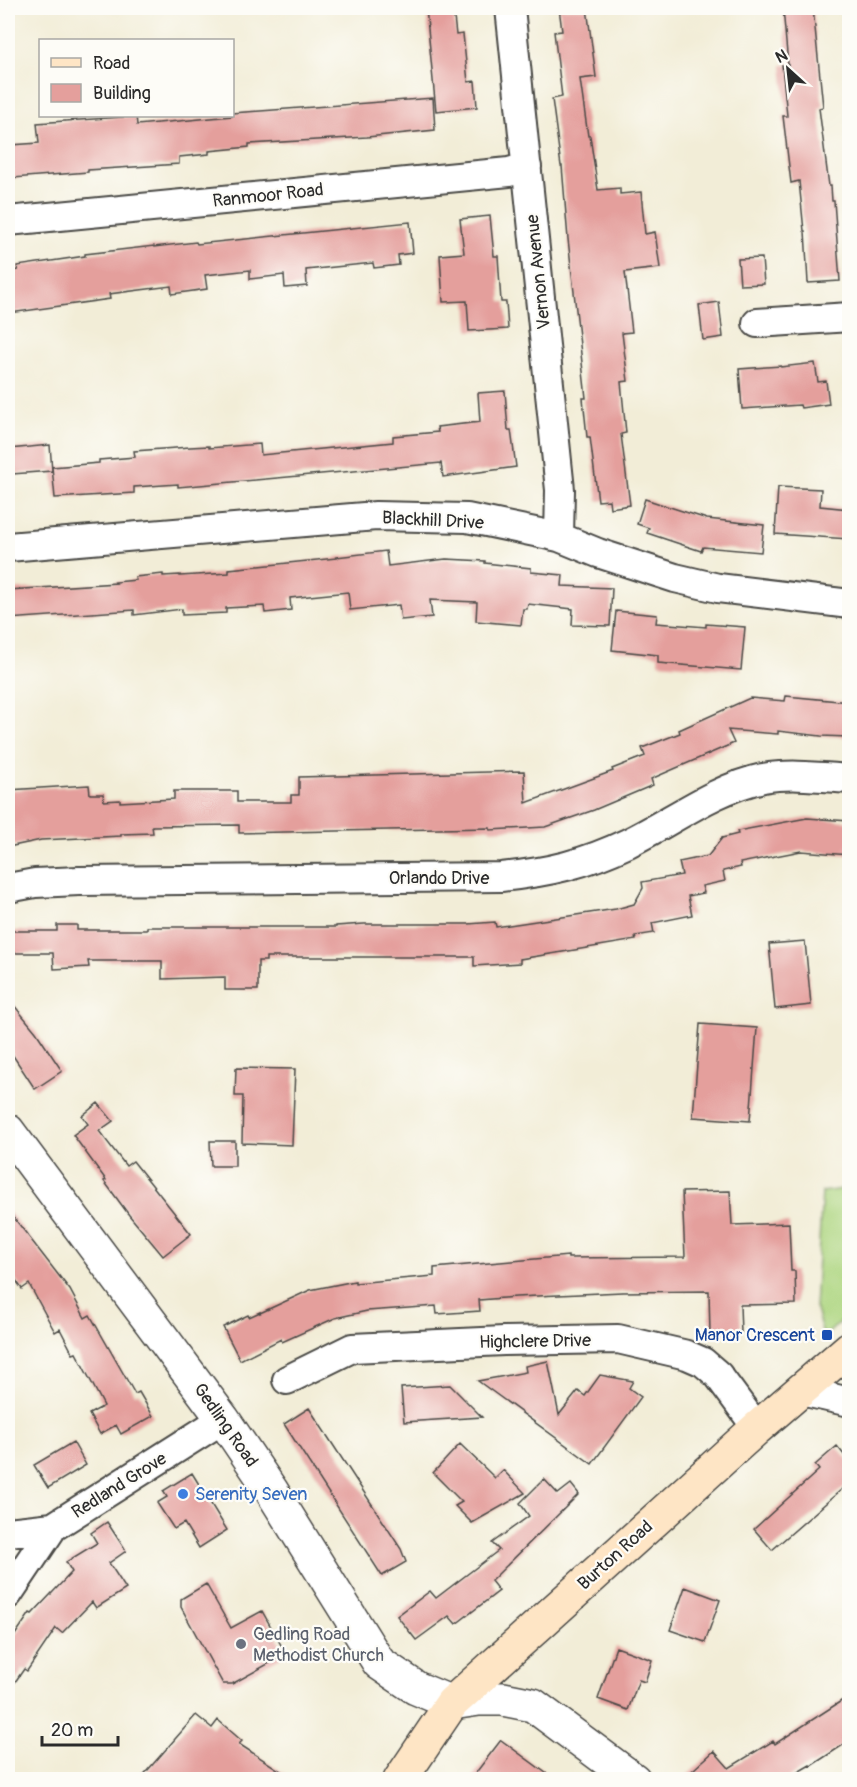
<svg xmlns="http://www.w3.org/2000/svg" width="857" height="1787" font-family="Pangolin,sans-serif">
<rect width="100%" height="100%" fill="#fdfcf7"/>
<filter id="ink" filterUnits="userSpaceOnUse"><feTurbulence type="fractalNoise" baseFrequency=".0167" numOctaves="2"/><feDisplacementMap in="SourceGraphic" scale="12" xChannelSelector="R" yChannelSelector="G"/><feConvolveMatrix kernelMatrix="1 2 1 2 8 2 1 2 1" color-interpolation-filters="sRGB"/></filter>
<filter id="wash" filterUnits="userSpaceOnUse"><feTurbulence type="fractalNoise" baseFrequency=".008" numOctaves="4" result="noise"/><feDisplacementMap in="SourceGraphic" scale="24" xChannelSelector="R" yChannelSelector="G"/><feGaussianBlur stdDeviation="1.35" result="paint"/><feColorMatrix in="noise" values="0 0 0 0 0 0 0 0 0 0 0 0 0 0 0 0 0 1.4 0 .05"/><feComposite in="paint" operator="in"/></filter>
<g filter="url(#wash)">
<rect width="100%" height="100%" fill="#f2edd7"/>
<path fill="#aed681" stroke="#6c8056" stroke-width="1.5" d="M 849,1188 L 849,1314 L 824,1337 L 815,1307 L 822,1192 Z"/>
<g id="blocks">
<path fill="#e49f9c" d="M 426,8 L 453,8 L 456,35 L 463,34 L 468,82 L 475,81 L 477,107 L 436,111 Z
M 559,8 L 587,8 L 596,77 L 580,79 L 588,136 L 590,136 L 598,190 L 620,188 L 620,194 L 641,192 L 645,234 L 655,232 L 660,268 L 625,272 L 632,332 L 622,333 L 628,381 L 621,382 L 626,433 L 621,434 L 630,505 L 610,508 L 609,500 L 598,501 L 590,437 L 587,437 L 583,398 L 586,398 L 568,239 L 562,166 L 561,166 L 552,99 L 562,97 L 554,32 L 562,31 Z
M 783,8 L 813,8 L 823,107 L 819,108 L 829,186 L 831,186 L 832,201 L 834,201 L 840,281 L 808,283 L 805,231 L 804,231 L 799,181 L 791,183 L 783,116 L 787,116 L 782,65 L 788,65 Z
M 433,98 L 435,130 L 367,137 L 249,144 L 249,147 L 209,151 L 209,154 L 179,157 L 179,164 L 88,170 L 88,172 L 13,178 L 11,145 L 39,143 L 37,123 L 136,116 L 137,125 L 232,116 L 232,113 Z
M 490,216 L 494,256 L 498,256 L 501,302 L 506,302 L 508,329 L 469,331 L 467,301 L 443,302 L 440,255 L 464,253 L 460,219 Z
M 410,222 L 413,253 L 398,255 L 399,265 L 374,268 L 373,263 L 306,270 L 307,286 L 285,288 L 284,275 L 250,279 L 250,270 L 205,275 L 207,289 L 172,294 L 171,286 L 109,294 L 110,299 L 10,313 L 8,293 L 8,272 L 18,270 L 17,266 L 85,256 L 85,254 L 154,246 L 154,247 L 196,242 L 197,244 Z
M 762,258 L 764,284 L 740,285 L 738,259 Z
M 719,302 L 723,337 L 703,340 L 699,305 Z
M 815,363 L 818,382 L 826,381 L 829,404 L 801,408 L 800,405 L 742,409 L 739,369 L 781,366 L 781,367 Z
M 505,391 L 508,430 L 511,430 L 516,467 L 443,477 L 441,463 L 178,487 L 178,484 L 134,487 L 134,493 L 55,498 L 52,467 L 99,463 L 99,460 L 135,457 L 134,451 L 190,447 L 209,446 L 209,448 L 260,444 L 261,455 L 393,442 L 393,436 L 438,432 L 437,427 L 480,422 L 478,393 Z
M 50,445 L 52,471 L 12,474 L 9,449 Z
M 778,487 L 821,489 L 820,506 L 849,509 L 849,539 L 775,534 Z
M 645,499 L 707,519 L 764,525 L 761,552 L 703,547 L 701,551 L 647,533 L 649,528 L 637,524 Z
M 386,551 L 388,566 L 446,559 L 485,561 L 485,563 L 531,568 L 531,572 L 563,575 L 562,586 L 612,588 L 610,626 L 572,625 L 573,609 L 528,604 L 527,609 L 523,609 L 521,625 L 476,621 L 477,602 L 430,600 L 432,617 L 401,620 L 399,605 L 350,610 L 348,592 L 290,598 L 291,610 L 265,613 L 264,606 L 226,608 L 226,613 L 182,615 L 182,609 L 134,615 L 134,610 L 8,619 L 8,590 L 116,583 L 115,582 L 136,580 L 135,577 L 163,574 L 163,576 L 180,575 L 180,576 L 229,573 L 229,569 L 337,558 L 336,557 Z
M 616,611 L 657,615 L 656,623 L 706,627 L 706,624 L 745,627 L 741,670 L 658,663 L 658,655 L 612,650 Z
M 786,696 L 849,702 L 849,737 L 821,736 L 778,731 L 778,734 L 728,730 L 734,743 L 651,779 L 653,785 L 594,810 L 545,827 L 490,830 L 490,828 L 239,833 L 239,825 L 152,826 L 153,833 L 121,834 L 121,836 L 41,840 L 8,847 L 8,790 L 89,785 L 90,794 L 103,794 L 104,801 L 120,800 L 120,802 L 174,799 L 174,791 L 237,791 L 237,802 L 291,802 L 291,795 L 299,795 L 299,777 L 524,771 L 526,803 L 613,771 L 612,769 L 645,756 L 642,748 L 680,733 L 679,730 L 750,698 L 785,701 Z
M 807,818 L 849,821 L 849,855 L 801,851 L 740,863 L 741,867 L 723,871 L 725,881 L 702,886 L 704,893 L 688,896 L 692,915 L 652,923 L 654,933 L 635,936 L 636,940 L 520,959 L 520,963 L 474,966 L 474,957 L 266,957 L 266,961 L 258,961 L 258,990 L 225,990 L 225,977 L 162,979 L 162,961 L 88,961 L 89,967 L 54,969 L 53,953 L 8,953 L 8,931 L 57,931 L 57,925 L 77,925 L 77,930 L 147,930 L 147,927 L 336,927 L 336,926 L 364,924 L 468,924 L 495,922 L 496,927 L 616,909 L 634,904 L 643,888 L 642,882 L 682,875 L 679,862 L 708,856 L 722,838 L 738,834 L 737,831 Z
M 805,941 L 811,1005 L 775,1009 L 769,944 Z
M 8,998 L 36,1032 L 62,1071 L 35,1089 L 8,1048 Z
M 700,1024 L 757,1028 L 750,1121 L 693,1117 Z
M 236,1068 L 295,1069 L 292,1145 L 242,1143 L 243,1096 L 235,1096 Z
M 98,1103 L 113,1121 L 99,1131 L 126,1166 L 133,1161 L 191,1234 L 163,1256 L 129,1215 L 104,1181 L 106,1180 L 73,1135 L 88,1124 L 82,1116 Z
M 210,1141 L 235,1141 L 235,1166 L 211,1166 Z
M 730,1191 L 732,1225 L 789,1223 L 791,1271 L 795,1271 L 796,1304 L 740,1305 L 741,1333 L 710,1334 L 709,1291 L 622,1292 L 516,1297 L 479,1300 L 480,1311 L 437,1314 L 436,1306 L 367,1311 L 335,1318 L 282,1342 L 281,1339 L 240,1360 L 223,1327 L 248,1315 L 249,1317 L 260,1312 L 260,1313 L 310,1290 L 355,1281 L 355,1283 L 434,1276 L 434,1268 L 568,1256 L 568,1258 L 685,1257 L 682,1192 Z
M 8,1210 L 70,1290 L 85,1318 L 90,1315 L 135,1394 L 139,1392 L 153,1416 L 121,1434 L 116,1425 L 100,1434 L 89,1414 L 104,1406 L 76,1353 L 73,1354 L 60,1329 L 55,1332 L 29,1284 L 22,1289 L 8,1269 Z
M 548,1361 L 559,1415 L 578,1391 L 585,1396 L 600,1375 L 633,1381 L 629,1388 L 641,1397 L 592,1464 L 478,1381 L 526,1372 L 525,1366 Z
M 450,1385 L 482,1417 L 404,1422 L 401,1388 Z
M 309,1408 L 401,1549 L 406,1562 L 382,1576 L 284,1424 Z
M 73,1442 L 86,1465 L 48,1488 L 34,1465 Z
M 460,1444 L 495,1478 L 503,1470 L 525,1493 L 472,1523 L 455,1506 L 462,1502 L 433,1473 Z
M 837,1446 L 849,1461 L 849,1483 L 772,1550 L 754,1529 L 819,1470 L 815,1465 Z
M 192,1473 L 227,1530 L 199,1548 L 184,1523 L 174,1529 L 157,1503 L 167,1497 L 163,1491 Z
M 544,1479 L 558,1494 L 571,1484 L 579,1494 L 491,1581 L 499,1591 L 456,1624 L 449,1616 L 416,1640 L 397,1616 L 430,1591 L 436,1598 L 499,1550 L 492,1543 L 529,1516 L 520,1503 Z
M 107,1522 L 126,1551 L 109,1563 L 126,1589 L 96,1608 L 92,1602 L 62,1633 L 56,1628 L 27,1671 L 24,1669 L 8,1692 L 8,1645 L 30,1613 L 32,1614 L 72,1572 L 66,1562 L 97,1543 L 91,1533 Z
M 206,1584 L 231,1628 L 262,1611 L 286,1654 L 232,1684 L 223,1684 L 181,1607 L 181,1599 Z
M 685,1587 L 720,1600 L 705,1642 L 670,1630 Z
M 616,1647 L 652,1660 L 645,1682 L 639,1680 L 628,1710 L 598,1699 Z
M 849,1696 L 849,1741 L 811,1766 L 810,1765 L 786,1779 L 683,1779 L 714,1751 L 729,1768 L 773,1741 L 775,1744 Z
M 196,1715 L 212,1728 L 218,1720 L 242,1741 L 239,1744 L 293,1779 L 140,1779 Z
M 501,1740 L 554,1779 L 471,1779 Z"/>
</g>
</g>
<g filter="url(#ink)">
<use href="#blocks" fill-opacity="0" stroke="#494845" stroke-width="1.5"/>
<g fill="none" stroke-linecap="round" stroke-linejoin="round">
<defs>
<path id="minor" d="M 510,8 L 560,490 L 559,537
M 8,221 L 509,172 L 527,167
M 757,323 L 850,317
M 8,547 L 376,516 L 467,518 L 559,537 L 598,553 L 675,578 L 718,588 L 850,604
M 8,888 L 35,883 L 79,881 L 501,877 C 550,872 584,864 628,843 C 673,821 713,789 763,778 C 791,773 821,777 850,779
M 287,1380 L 352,1348 L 504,1341 L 618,1339 L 687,1355 L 703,1362 L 718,1375 L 757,1428
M 801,1391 L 850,1402
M 8,1532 L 53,1527 L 223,1419
M 8,1594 L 53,1527"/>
<path id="tertiary" d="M 8,1131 L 223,1419 L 271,1490 L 379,1663 L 416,1688 L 452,1703 L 479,1699 L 503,1699 L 533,1705 L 634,1780"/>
<path id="secondary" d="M 400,1780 L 452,1703 L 757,1428 L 850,1348"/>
</defs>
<use href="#minor" stroke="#494845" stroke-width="32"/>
<use href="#tertiary" stroke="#494845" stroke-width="36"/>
<use href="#secondary" stroke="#494845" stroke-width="36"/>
<use href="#minor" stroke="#fff" stroke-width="28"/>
<use href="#tertiary" stroke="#fff" stroke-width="33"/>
<use href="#secondary" stroke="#fee5c5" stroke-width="33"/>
</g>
</g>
<rect fill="#1a4fb4" stroke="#fdfcf7" stroke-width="2" x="821" y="1329" width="12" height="12" rx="3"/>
<circle fill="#3f7fe0" stroke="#fdfcf7" stroke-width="2" cx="183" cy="1494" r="6"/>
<circle fill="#6b7280" stroke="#fdfcf7" stroke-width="2" cx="241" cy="1644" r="6"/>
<g text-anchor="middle" stroke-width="4.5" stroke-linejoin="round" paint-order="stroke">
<g font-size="18" fill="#2b2b2b" stroke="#fdfcf7">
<text transform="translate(268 195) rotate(-6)" y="6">Ranmoor Road</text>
<text transform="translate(538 272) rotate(-96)" y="6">Vernon Avenue</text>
<text transform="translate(433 520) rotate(3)" y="6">Blackhill Drive</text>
<text x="439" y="884">Orlando Drive</text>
<text transform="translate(535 1341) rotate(-1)" y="6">Highclere Drive</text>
<text transform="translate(226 1425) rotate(55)" y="6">Gedling Road</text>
<text transform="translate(119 1485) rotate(-32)" y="6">Redland Grove</text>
<text transform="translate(615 1555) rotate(-42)" y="6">Burton Road</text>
</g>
<g font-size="18" fill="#164399" stroke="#fdfcf7" text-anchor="end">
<text x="815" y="1341">Manor Crescent</text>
</g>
<g font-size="18" fill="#366cbe" stroke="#fdfcf7" text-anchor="start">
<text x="195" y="1500">Serenity Seven</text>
</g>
<g font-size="18" fill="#5b616d" stroke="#fdfcf7" text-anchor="start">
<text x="253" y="1640">Gedling Road<tspan x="253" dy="21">Methodist Church</tspan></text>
</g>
</g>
<rect width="857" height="1787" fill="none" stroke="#fdfcf7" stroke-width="30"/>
<rect x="39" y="39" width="195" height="78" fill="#fdfcf7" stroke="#a9a8a5" stroke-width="1.5"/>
<rect x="51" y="58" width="30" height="9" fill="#fee5c5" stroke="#a9a8a5" stroke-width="1.5"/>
<text x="93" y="69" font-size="18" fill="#2b2b2b">Road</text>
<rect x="51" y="84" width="30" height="18" fill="#e49f9c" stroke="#a9a8a5" stroke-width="1.5"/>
<text x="93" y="99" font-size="18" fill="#2b2b2b">Building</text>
<g transform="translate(788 69) rotate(333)" stroke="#fdfcf7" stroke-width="4.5" paint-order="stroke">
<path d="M0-4.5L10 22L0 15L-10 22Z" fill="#2b2b2b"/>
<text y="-9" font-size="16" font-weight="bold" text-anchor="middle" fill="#2b2b2b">N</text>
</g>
<path d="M42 1736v9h76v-9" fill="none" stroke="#2b2b2b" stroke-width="3"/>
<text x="51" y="1736" font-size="18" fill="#2b2b2b" stroke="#fdfcf7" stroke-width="4.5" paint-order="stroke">20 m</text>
</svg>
